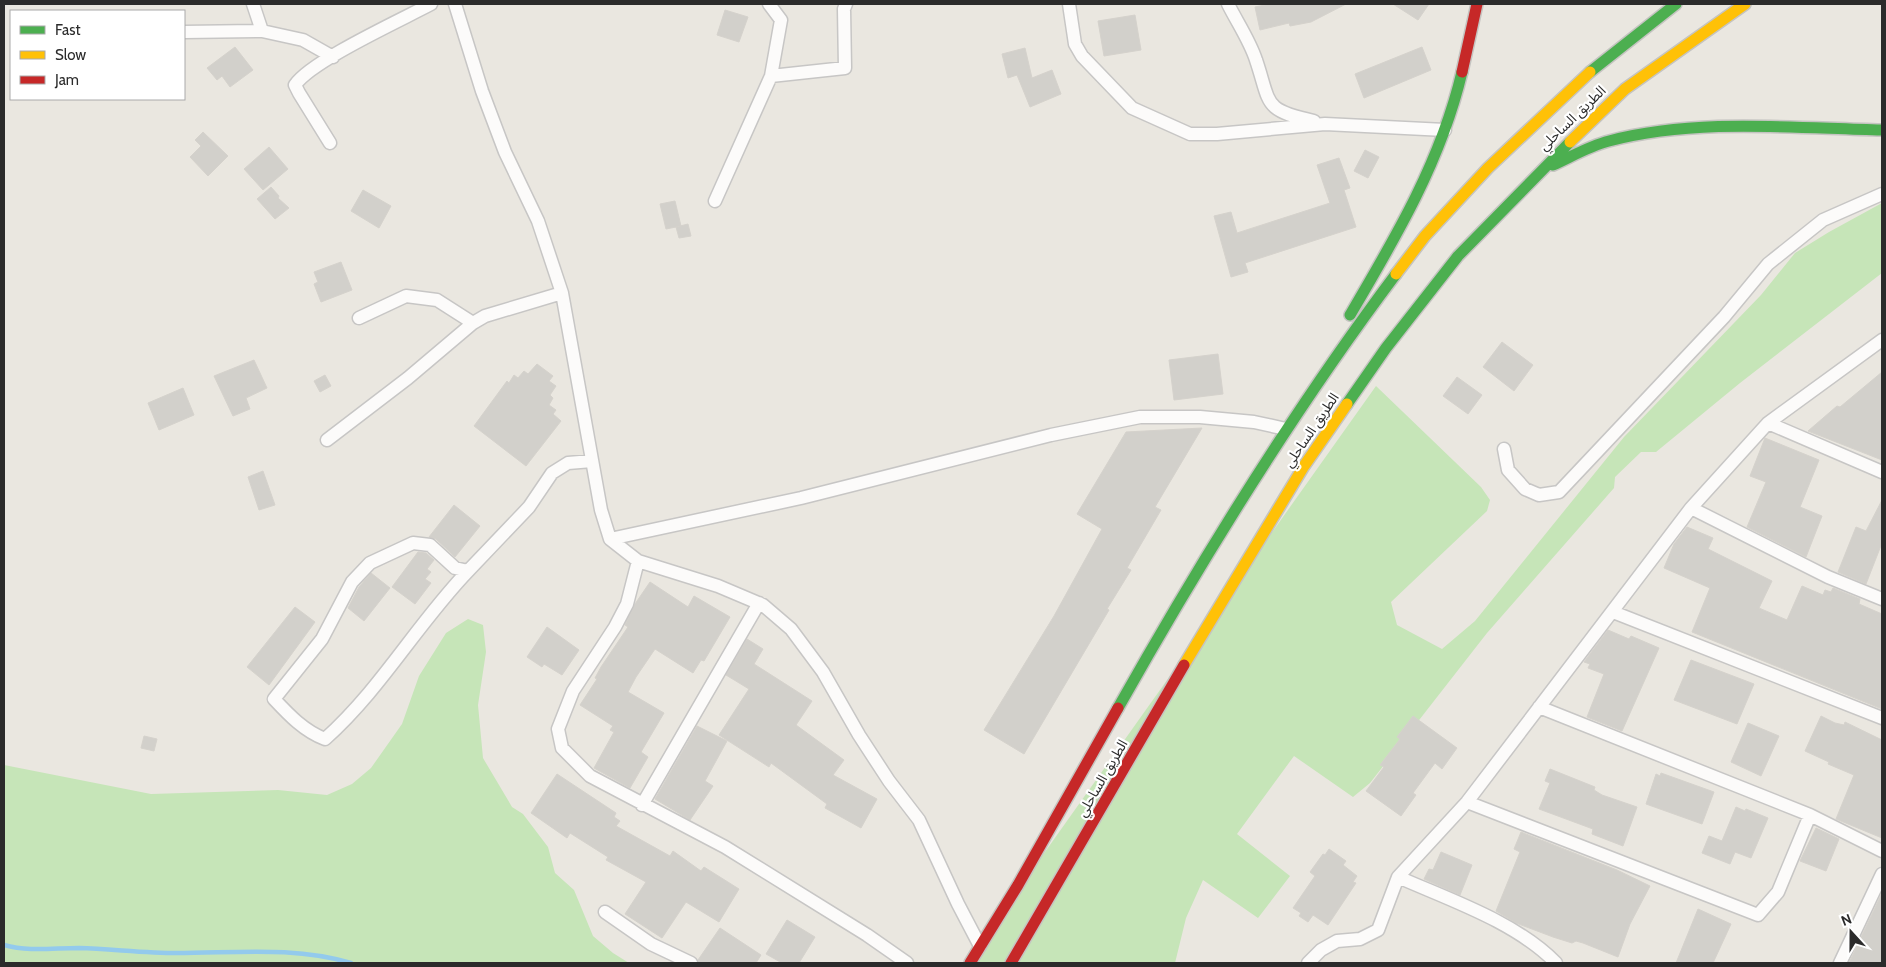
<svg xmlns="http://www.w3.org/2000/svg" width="1886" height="967" font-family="Cabin,'Noto Sans Arabic',sans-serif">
<rect width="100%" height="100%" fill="#eae7e0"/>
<path fill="#c6e5b8" d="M 1882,203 L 1882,273 L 1740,383 L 1656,452 L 1641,452 L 1615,477 L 1614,488 L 1487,633 L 1370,783 L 1353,797 L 1294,756 L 1237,834 L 1290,876 L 1258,918 L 1203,880 L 1186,918 L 1175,963 L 966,963 L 1376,386 L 1481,487 L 1490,500 L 1487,511 L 1391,602 L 1397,625 L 1442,649 L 1475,621 L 1624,437 L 1761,295 L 1795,253 L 1829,232 Z
M 468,619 L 483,625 L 486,652 L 478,705 L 483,758 L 512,807 L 523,814 L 548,847 L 555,873 L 574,890 L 593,936 L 613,953 L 629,963 L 4,963 L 4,765 L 151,794 L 278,790 L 327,795 L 352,784 L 371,768 L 402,724 L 419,676 L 446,633 Z"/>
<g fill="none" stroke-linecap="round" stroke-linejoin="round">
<path stroke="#93caec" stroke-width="4.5" d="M 4,945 C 29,952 53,948 79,948 C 112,949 145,953 177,953 C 236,953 294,946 351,963"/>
</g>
<path fill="#d2d0cb" stroke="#d5d2cc" d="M 1270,4 L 1346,4 L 1311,22 L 1290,26 L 1289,23 L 1260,30 L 1255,7 Z
M 1393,4 L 1429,4 L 1418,20 Z
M 725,10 L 748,17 L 739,42 L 717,35 Z
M 1135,15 L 1141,50 L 1104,56 L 1098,21 Z
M 235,47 L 253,70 L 230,87 L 222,76 L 217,80 L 207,68 Z
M 1422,47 L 1431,70 L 1364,98 L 1355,74 Z
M 1025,48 L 1032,78 L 1052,70 L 1061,94 L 1030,107 L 1017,75 L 1008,78 L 1002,54 Z
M 203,132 L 228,156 L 208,176 L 190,157 L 201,146 L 195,140 Z
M 269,147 L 288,169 L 263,190 L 244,169 Z
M 1365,150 L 1379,157 L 1368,178 L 1354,171 Z
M 1339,158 L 1350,188 L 1344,190 L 1356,227 L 1245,263 L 1248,272 L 1231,277 L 1214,216 L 1231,212 L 1237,233 L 1330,203 L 1317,165 Z
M 271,187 L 279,196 L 278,198 L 289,208 L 275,219 L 257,199 Z
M 363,190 L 391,206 L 379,228 L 351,211 Z
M 675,201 L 681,226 L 666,229 L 660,204 Z
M 688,224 L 691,236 L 679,238 L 676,227 Z
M 341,262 L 352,290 L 321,302 L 314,284 L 318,282 L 314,272 Z
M 1502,342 L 1533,365 L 1514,391 L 1483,367 Z
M 1218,354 L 1223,394 L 1174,400 L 1169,360 Z
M 254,360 L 267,388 L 246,398 L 250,409 L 233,416 L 214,376 Z
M 537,364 L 553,376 L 549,381 L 556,386 L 550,395 L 553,398 L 549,405 L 556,410 L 553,414 L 561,421 L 526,466 L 474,426 L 507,381 L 509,383 L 514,375 L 518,378 L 524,371 L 528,374 Z
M 1882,372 L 1882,460 L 1808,431 L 1837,406 L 1840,407 Z
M 325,375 L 331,386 L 320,392 L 314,381 Z
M 1457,377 L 1482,395 L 1468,414 L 1443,396 Z
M 183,388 L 194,415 L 159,430 L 148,403 Z
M 1202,428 L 1155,507 L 1161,510 L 1127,568 L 1131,570 L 1107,609 L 1109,610 L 1024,754 L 984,730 L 1054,616 L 1102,529 L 1077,514 L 1126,432 Z
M 1765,438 L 1819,460 L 1800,507 L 1822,516 L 1806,557 L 1747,527 L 1766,482 L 1750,476 Z
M 263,471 L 275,505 L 259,510 L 248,477 Z
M 1882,500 L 1882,543 L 1866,584 L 1838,572 L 1856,527 L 1866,531 Z
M 454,505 L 480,526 L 455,557 L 436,539 L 429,537 Z
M 1687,527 L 1713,538 L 1708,549 L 1772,581 L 1759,608 L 1787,620 L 1802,586 L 1823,595 L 1825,590 L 1831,592 L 1833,588 L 1860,599 L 1859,604 L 1882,614 L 1882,709 L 1692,632 L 1710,588 L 1664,568 L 1674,544 Z
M 418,552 L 426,553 L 434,560 L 427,569 L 431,572 L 425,579 L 431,583 L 415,604 L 392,587 Z
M 371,573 L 390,588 L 364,621 L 348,608 L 359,587 Z
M 650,582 L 688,607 L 694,596 L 730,617 L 704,661 L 701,660 L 693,673 L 655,649 L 636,677 L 628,692 L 664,713 L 641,752 L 648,757 L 630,788 L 594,768 L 614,732 L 610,730 L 613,726 L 580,705 L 597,679 L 595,678 L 601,667 L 628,627 L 625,625 L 635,604 Z
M 295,607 L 315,622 L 269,685 L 247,667 Z
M 547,627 L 579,650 L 562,675 L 544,664 L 542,667 L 527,657 Z
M 1608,630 L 1629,639 L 1631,636 L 1659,648 L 1622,731 L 1587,717 L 1604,674 L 1588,668 L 1590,664 L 1584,662 Z
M 747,639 L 763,649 L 754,664 L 812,701 L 796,725 L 844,760 L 833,775 L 877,799 L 861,828 L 825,808 L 827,804 L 771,763 L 769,767 L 719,735 L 749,689 L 726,675 Z
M 1691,660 L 1754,684 L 1737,724 L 1674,700 Z
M 1413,716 L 1457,748 L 1442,769 L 1435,763 L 1413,793 L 1416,795 L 1401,816 L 1366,791 L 1384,767 L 1380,765 L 1400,739 L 1397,737 Z
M 1821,716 L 1835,723 L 1844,725 L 1845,722 L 1882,740 L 1882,838 L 1836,819 L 1854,775 L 1828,764 L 1829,762 L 1805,751 Z
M 1748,723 L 1779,736 L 1761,776 L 1731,762 Z
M 697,726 L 727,741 L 705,781 L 713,786 L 690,820 L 655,799 Z
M 144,736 L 157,739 L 154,751 L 141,748 Z
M 1550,769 L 1595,787 L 1594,790 L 1602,795 L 1637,807 L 1623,846 L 1592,834 L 1593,829 L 1539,809 L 1550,783 L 1545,781 Z
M 1661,773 L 1714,792 L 1702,824 L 1646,804 L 1656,774 L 1660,776 Z
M 557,774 L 616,813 L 614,817 L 620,821 L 616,826 L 670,856 L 673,851 L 701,871 L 704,867 L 739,889 L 719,922 L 686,902 L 662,938 L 625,914 L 646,882 L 606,860 L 608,857 L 570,833 L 567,838 L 531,813 Z
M 1736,807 L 1745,811 L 1746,809 L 1768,818 L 1751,858 L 1735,852 L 1730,864 L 1702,853 L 1709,836 L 1722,841 Z
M 1816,828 L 1839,839 L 1826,871 L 1800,861 Z
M 1521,832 L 1617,870 L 1650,886 L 1630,924 L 1618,957 L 1583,943 L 1576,941 L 1572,943 L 1553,937 L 1516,923 L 1496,911 L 1520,852 L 1514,849 Z
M 1329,849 L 1346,861 L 1343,865 L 1357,876 L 1353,882 L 1356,883 L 1328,925 L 1313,915 L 1308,922 L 1299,916 L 1301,913 L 1293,908 L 1315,876 L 1310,872 L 1323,854 L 1325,855 Z
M 1441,852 L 1472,865 L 1460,895 L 1424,879 L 1429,869 L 1433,870 Z
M 1882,893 L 1882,963 L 1849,963 Z
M 1698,909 L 1731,924 L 1713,963 L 1676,963 Z
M 787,920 L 815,937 L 799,963 L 782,963 L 766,954 Z
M 720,928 L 761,955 L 756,963 L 699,963 L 698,960 Z"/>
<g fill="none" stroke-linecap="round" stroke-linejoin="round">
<defs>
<path id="street" d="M 253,4 L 262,31 L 303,40 L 333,57
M 455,4 L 482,91 L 505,152 L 538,221 L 562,293 L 601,510 L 610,539 L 638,561 L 718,586 L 763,605 L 791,629 L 823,672 L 859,735 L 889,781 L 919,820 L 958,904 L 980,946
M 1069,4 L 1075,44 L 1082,56 L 1132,108 L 1190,134 L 1217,134 L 1325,124 L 1445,130
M 1228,4 C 1237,22 1250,41 1256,60 C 1271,104 1262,110 1314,121
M 184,32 L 262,31
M 771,76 L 845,68 L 844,9 L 846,4
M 330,143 L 299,93 L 295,85 C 311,61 401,20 431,4
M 715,201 L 771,76 L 781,20 L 769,4
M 359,318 L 406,296 L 437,300 L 473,323
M 1768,423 L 1882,472
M 327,440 L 408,378 L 473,323 L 485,316 L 562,293
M 1504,449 L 1508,470 L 1525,489 L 1539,495 L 1559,492 L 1724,317 L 1768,264 L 1823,220 L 1882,194
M 1691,508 L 1828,577 L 1882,599
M 610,539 L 801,498 L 1051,435 L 1140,417 L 1200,417 L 1254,422 L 1286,429
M 638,561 L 627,604 L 615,627 L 573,691 L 558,729 L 562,748 L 590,776 L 725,847 L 867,935 L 907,963
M 468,571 C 417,624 381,689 325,739 C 304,731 289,715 274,699 L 322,639 L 352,582 L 370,563 L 413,543 L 430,545 L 455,568 L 468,571 L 529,507 L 552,473 L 568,463 L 592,461
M 1613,612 L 1882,718
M 1539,707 L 1810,815 L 1882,851
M 1467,802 L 1758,915 L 1778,892 L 1810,815
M 642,805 L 759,603
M 1398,877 C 1450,900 1516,922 1556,963
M 605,912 L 651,944 L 691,963
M 1308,963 L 1321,950 L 1337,941 L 1360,939 L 1378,930 L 1398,877 L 1467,802 L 1691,508 L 1768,423 L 1882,340
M 1840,963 L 1882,874"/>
<path id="fast" d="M 1590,72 L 1676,4
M 1553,165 C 1571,157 1589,146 1609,141 C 1697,118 1792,128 1882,130
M 1350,315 C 1396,237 1441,161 1462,72
M 1347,404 L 1386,348 L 1458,256 L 1570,142
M 1118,708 C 1202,559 1293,411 1396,274"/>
<path id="slow" d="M 1570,142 L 1625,89 L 1745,4
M 1396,274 L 1425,236 L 1488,168 L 1590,72
M 1184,665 L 1304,466 L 1347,404"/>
<path id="jam" d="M 1462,72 L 1477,4
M 970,963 L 1018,885 L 1118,708
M 1011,963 L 1184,665"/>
</defs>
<use href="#street" stroke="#c7c6c5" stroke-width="15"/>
<use href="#fast" stroke="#c5c4c1" stroke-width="14"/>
<use href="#slow" stroke="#c5c4c1" stroke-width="14"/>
<use href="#jam" stroke="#c5c4c1" stroke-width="14"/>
<use href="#street" stroke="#fcfbfa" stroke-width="12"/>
<use href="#fast" stroke="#4caf50" stroke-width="11"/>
<use href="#slow" stroke="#ffc107" stroke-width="11"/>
<use href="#jam" stroke="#c62828" stroke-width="11"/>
</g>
<g text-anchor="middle" stroke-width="4.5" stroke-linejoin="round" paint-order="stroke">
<g font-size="14" fill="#2b2b2b" stroke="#fff">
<text transform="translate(1572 118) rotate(-44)" y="5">الطريق الساحلي</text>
<text transform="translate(1311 430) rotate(-56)" y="5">الطريق الساحلي</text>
<text transform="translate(1102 778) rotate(-60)" y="5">الطريق الساحلي</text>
</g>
</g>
<rect width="1886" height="967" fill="none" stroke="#2b2b2b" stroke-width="10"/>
<rect x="10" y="10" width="175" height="90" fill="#ffffff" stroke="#aaaaaa"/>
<rect x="20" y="26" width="25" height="8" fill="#4caf50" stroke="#aaaaaa"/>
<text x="55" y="35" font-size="15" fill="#2b2b2b">Fast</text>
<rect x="20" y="51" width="25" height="8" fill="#ffc107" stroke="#aaaaaa"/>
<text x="55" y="60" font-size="15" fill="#2b2b2b">Slow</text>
<rect x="20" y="76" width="25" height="8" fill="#c62828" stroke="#aaaaaa"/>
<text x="55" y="85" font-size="15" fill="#2b2b2b">Jam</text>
<g transform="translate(1851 932) rotate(339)" stroke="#ffffff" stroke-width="4" paint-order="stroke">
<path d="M0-4L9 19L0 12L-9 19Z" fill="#2b2b2b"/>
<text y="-8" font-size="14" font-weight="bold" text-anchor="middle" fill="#2b2b2b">N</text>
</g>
</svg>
